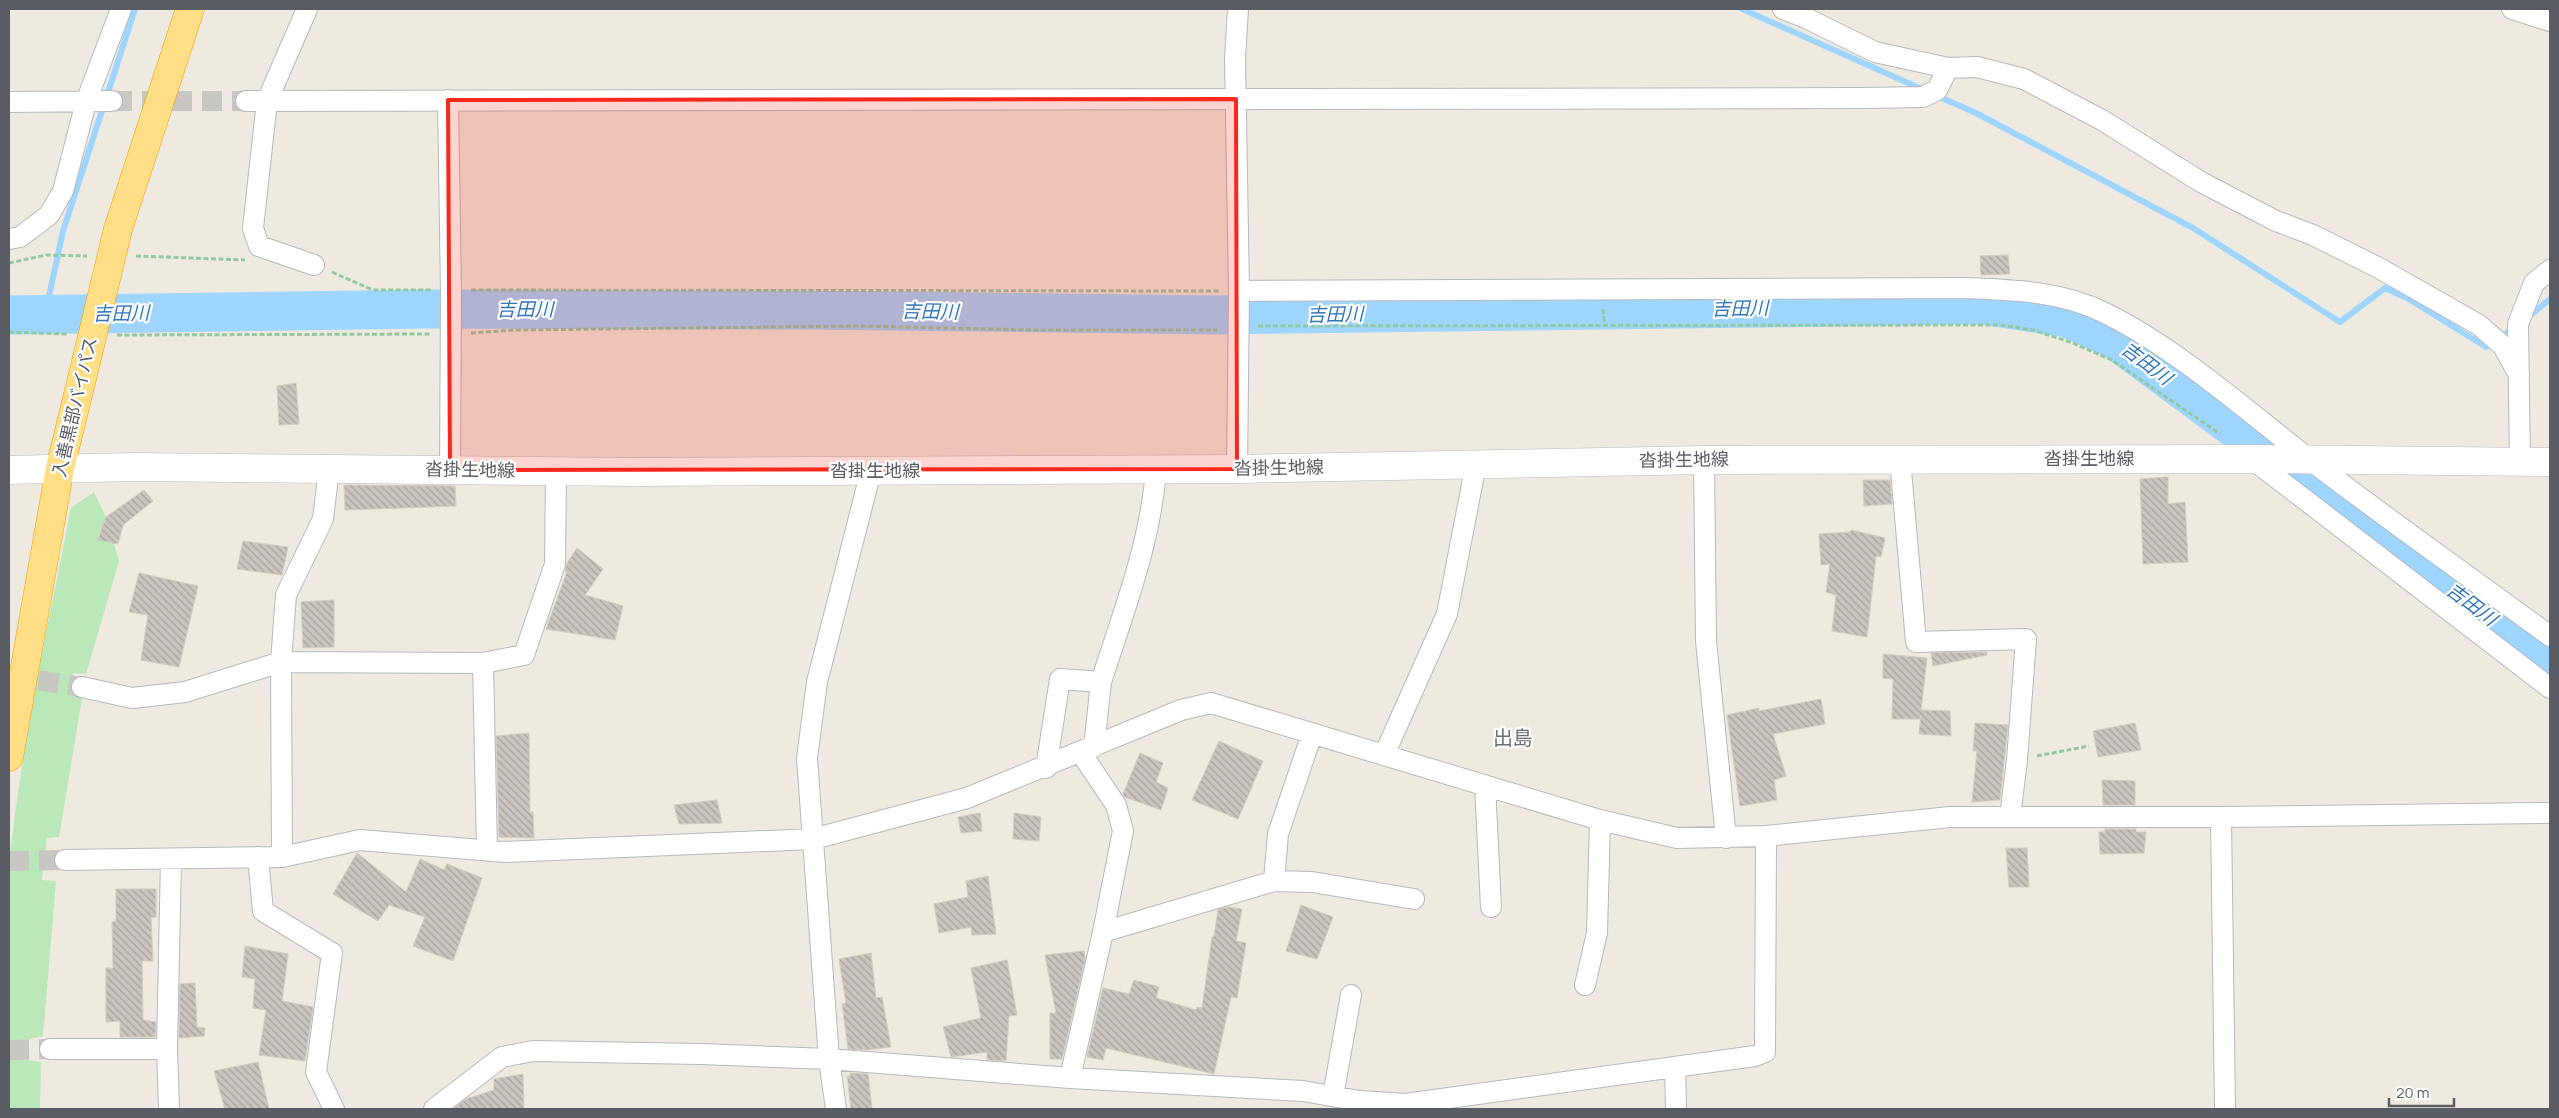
<svg xmlns="http://www.w3.org/2000/svg" width="2559" height="1118" font-family="Manrope,'Noto Sans JP',sans-serif">
<defs>
<pattern id="building-back-hatch" width="6" height="6" patternUnits="userSpaceOnUse" patternTransform="scale(1.25)"><rect width="6" height="6" fill="#c9c4bd"/><path d="M-1 5l2 2M0 0l6 6M5-1l2 2" fill="none" stroke="#a6a29d"/></pattern>
</defs>
<rect width="100%" height="100%" fill="#eeeae0"/>
<path fill="#bae8b9" d="M 94,492 L 106,517 L 119,561 L 86,674 L 73,673 L 68,694 L 82,698 L 59,837 L 47,838 L 42,880 L 56,881 L 43,1036 L 29,1039 L 28,1060 L 41,1062 L 40,1109 L 9,1109 L 9,866 C 21,745 48,627 71,508 Z"/>
<g fill="none" stroke-linecap="round" stroke-linejoin="round">
<path stroke="#9ed6ff" stroke-width="6" d="M 1742,9 L 1926,91
M 1935,95 L 1976,113 L 2193,228 L 2340,322 L 2385,288 L 2409,299 L 2486,347 L 2514,328
M 45,315 L 63,231 L 135,9
M 2526,319 L 2550,299"/>
<path stroke="#9ed6ff" stroke-width="39" d="M 9,315 L 427,309 L 809,310 L 1217,315 L 1983,305 L 2067,318 L 2115,340 L 2550,662"/>
</g>
<path fill="url(#building-back-hatch)" stroke="#d3ccbe" d="M 2008,255 L 2010,274 L 1981,275 L 1980,256 Z
M 296,383 L 299,424 L 279,425 L 277,386 Z
M 2168,477 L 2168,504 L 2185,502 L 2188,562 L 2143,564 L 2140,479 Z
M 1863,480 L 1890,480 L 1892,504 L 1864,506 Z
M 344,485 L 455,486 L 456,506 L 345,510 Z
M 144,490 L 153,501 L 123,525 L 118,544 L 98,540 L 106,517 Z
M 1851,530 L 1885,538 L 1881,557 L 1876,556 L 1867,637 L 1832,631 L 1836,595 L 1826,592 L 1830,564 L 1821,565 L 1819,534 L 1850,532 Z
M 243,541 L 288,547 L 282,575 L 237,569 Z
M 577,548 L 603,569 L 585,595 L 623,606 L 615,640 L 546,629 L 567,572 L 565,571 L 567,563 Z
M 139,573 L 198,586 L 179,667 L 141,660 L 148,615 L 129,612 Z
M 334,600 L 334,647 L 303,648 L 301,602 Z
M 1987,652 L 1987,655 L 1933,666 L 1931,653 Z
M 1883,654 L 1927,658 L 1921,710 L 1950,711 L 1951,736 L 1919,734 L 1921,715 L 1920,719 L 1892,719 L 1893,679 L 1883,678 Z
M 1821,699 L 1825,724 L 1773,734 L 1786,776 L 1774,780 L 1777,800 L 1740,806 L 1727,715 L 1759,708 L 1759,711 Z
M 1975,723 L 2008,725 L 2000,800 L 1972,802 L 1977,751 L 1973,751 Z
M 2135,723 L 2141,750 L 2098,757 L 2093,731 Z
M 529,733 L 530,812 L 533,812 L 534,838 L 499,837 L 496,736 Z
M 1219,741 L 1263,761 L 1238,819 L 1192,800 Z
M 1140,753 L 1163,763 L 1156,782 L 1168,788 L 1161,810 L 1125,797 L 1123,794 Z
M 2102,780 L 2135,781 L 2135,805 L 2103,805 Z
M 717,800 L 722,823 L 679,824 L 674,805 Z
M 980,813 L 982,831 L 961,833 L 958,817 Z
M 1014,813 L 1041,817 L 1039,841 L 1013,839 Z
M 2105,829 L 2136,829 L 2136,832 L 2146,832 L 2144,853 L 2100,854 L 2099,832 L 2105,832 Z
M 2006,848 L 2027,848 L 2029,887 L 2009,887 Z
M 357,853 L 406,892 L 420,859 L 444,870 L 447,864 L 482,878 L 453,961 L 413,946 L 425,917 L 389,905 L 378,921 L 333,894 Z
M 988,876 L 996,934 L 972,935 L 971,927 L 939,933 L 934,904 L 968,897 L 966,881 Z
M 116,889 L 156,889 L 156,917 L 151,917 L 153,961 L 142,961 L 143,1020 L 156,1022 L 155,1037 L 120,1037 L 120,1021 L 106,1022 L 106,968 L 113,968 L 112,922 L 116,921 Z
M 1301,905 L 1333,917 L 1317,959 L 1286,951 Z
M 1227,907 L 1242,909 L 1236,941 L 1246,943 L 1237,998 L 1231,997 L 1214,1074 L 1106,1048 L 1103,1060 L 1087,1057 L 1103,988 L 1129,994 L 1134,980 L 1159,987 L 1156,998 L 1196,1010 L 1197,1007 L 1202,1008 L 1212,937 L 1214,937 L 1218,910 Z
M 245,946 L 288,954 L 282,1001 L 313,1007 L 305,1061 L 259,1055 L 266,1010 L 253,1008 L 255,979 L 242,977 Z
M 1084,951 L 1085,959 L 1062,1059 L 1050,1059 L 1050,1013 L 1056,1013 L 1045,955 Z
M 871,953 L 876,998 L 882,997 L 891,1047 L 867,1050 L 848,1049 L 842,1004 L 846,1003 L 839,959 Z
M 1007,960 L 1017,1015 L 1009,1016 L 1006,1061 L 987,1060 L 987,1052 L 951,1057 L 943,1027 L 981,1018 L 971,968 Z
M 195,983 L 197,1027 L 205,1028 L 204,1036 L 179,1038 L 180,984 Z
M 258,1062 L 269,1109 L 225,1109 L 214,1071 Z
M 850,1073 L 868,1074 L 872,1109 L 851,1109 L 847,1076 L 851,1076 Z
M 523,1074 L 524,1109 L 453,1109 L 466,1099 L 494,1090 L 494,1079 Z"/>
<g fill="none" stroke-linecap="round" stroke-linejoin="round">
<path stroke="#c9c7c1" stroke-width="20" stroke-dasharray="20 10" stroke-linecap="butt" d="M 112,101 L 246,101
M 9,676 L 82,687
M 9,861 L 65,860
M 9,1050 L 50,1049"/>
<defs>
<path id="street" d="M 307,9 L 267,101 L 253,228 L 259,246 L 314,265
M 2512,9 L 2550,21
M 1948,68 L 1977,67 L 2024,79 L 2102,120 L 2201,182 L 2276,221 L 2313,235 L 2379,268 L 2479,325 L 2503,346 L 2519,375
M 448,100 L 451,292 L 450,470
M 246,101 L 1863,98 L 1923,97 L 1937,90 L 1948,68 L 1875,52 L 1806,18 L 1783,9
M 9,102 L 112,101
M 9,239 L 20,237 L 49,215 L 63,191 L 86,102 L 121,9
M 1239,291 L 1966,288 C 2013,290 2060,291 2103,312 C 2175,347 2246,410 2309,459 C 2388,520 2470,577 2550,636
M 1900,459 L 1916,642 L 2026,639 L 2017,760 L 2010,817
M 2252,459 L 2550,688
M 1704,460 L 1706,641 L 1726,838
M 2520,462 L 2518,324 L 2534,283 L 2550,270
M 329,469 L 323,519 L 286,595 L 281,662 L 483,663 L 487,851
M 1237,469 L 1239,291 L 1235,58 L 1238,9
M 483,663 L 524,655 L 555,564 L 556,471
M 1101,682 C 1123,613 1151,542 1156,469
M 82,687 L 132,698 L 185,692 L 281,662 L 282,857
M 1384,755 L 1447,614 L 1476,464
M 1046,768 L 1060,679 L 1101,682 L 1094,747
M 1485,785 L 1491,907
M 2221,817 L 2225,1109
M 258,857 L 263,911 L 332,953 L 316,1072 L 334,1109
M 65,860 L 282,857 L 360,840 L 505,852 L 813,839 L 967,798 L 1181,710 L 1211,703 L 1600,820 L 1677,838 L 1766,836 L 1950,817 L 2221,817 L 2550,813
M 1274,881 L 1312,882 L 1414,899
M 1103,932 L 1274,881 L 1278,834 L 1312,734
M 1585,985 L 1597,933 L 1600,820
M 50,1049 L 167,1049 L 169,1109
M 167,1049 L 171,859
M 1675,1067 L 1676,1109
M 1070,1078 L 1103,932 L 1123,831 L 1116,805 L 1081,753
M 1333,1096 L 1351,995
M 434,1109 L 502,1057 L 533,1051 L 701,1054 L 829,1059 L 1070,1078 L 1303,1091 L 1360,1101 L 1405,1104 L 1755,1056 L 1765,1052 L 1766,836
M 836,1109 L 829,1059 L 807,758 L 817,682 L 871,471"/>
<path id="secondary" d="M 9,470 L 133,467 L 635,472 L 1237,469 L 1704,460 L 2252,459 L 2550,462"/>
<path id="highway" d="M 118,229 L 190,9
M 9,757 L 60,468 L 86,362"/>
</defs>
<use href="#street" stroke="#b6b9be" stroke-width="22"/>
<use href="#secondary" stroke="#b6bac1" stroke-width="29"/>
<use href="#highway" stroke="#eda000" stroke-width="29"/>
<path stroke="#92c9a1" stroke-width="3" stroke-dasharray="5 2.5" stroke-linecap="butt" d="M 136,256 L 245,260
M 9,263 L 46,255 L 87,256
M 332,272 L 373,290 L 432,290
M 471,290 L 1219,291
M 1603,309 L 1605,326
M 1258,326 L 2001,325 L 2033,330 L 2073,343 L 2112,360 L 2220,434
M 9,332 L 68,334
M 471,333 L 515,330 L 859,326 L 1032,330 L 1217,330
M 117,335 L 430,334
M 2037,756 L 2089,746"/>
<use href="#street" stroke="#fff" stroke-width="20"/>
<use href="#secondary" stroke="#fff" stroke-width="28"/>
<use href="#highway" stroke="#ffde85" stroke-width="28"/>
<defs>
<path id="highway-bridge" d="M 86,362 L 118,229"/>
</defs>
<use href="#highway-bridge" stroke="#eda000" stroke-width="29" stroke-linecap="butt"/>
<use href="#highway-bridge" stroke="#ffde85" stroke-width="28"/>
</g>
<path fill="#f9281a" fill-opacity="0.2" stroke="#f9281a" stroke-width="4" stroke-linejoin="round" d="M 1236,99 L 1237,469 L 450,470 L 448,100 Z"/>
<g text-anchor="middle" stroke-width="4.5" stroke-linejoin="round" paint-order="stroke">
<g font-size="18" fill="#595d63" stroke="#fff">
<text transform="translate(75 407) rotate(-77)" y="6">入善黒部バイパス</text>
<text x="2089" y="465">沓掛生地線</text>
<text transform="translate(1684 460) rotate(-1)" y="6">沓掛生地線</text>
<text transform="translate(1279 468) rotate(-1)" y="6">沓掛生地線</text>
<text transform="translate(470 470) rotate(1)" y="6">沓掛生地線</text>
<text x="875" y="477">沓掛生地線</text>
</g>
<g font-size="19" font-style="italic" fill="#3277ba" stroke="#fff">
<text transform="translate(1740 308) rotate(-1)" y="7">吉田川</text>
<text x="525" y="316">吉田川</text>
<text transform="translate(930 311) rotate(1)" y="7">吉田川</text>
<text transform="translate(121 313) rotate(-1)" y="7">吉田川</text>
<text transform="translate(1335 314) rotate(-1)" y="7">吉田川</text>
<text transform="translate(2147 363) rotate(37)" y="7">吉田川</text>
<text transform="translate(2472 604) rotate(37)" y="7">吉田川</text>
</g>
<g font-size="20" fill="#6a6f75" stroke="#fff">
<text x="1513" y="745">出島</text>
</g>
</g>
<rect width="2559" height="1118" fill="none" stroke="#595d63" stroke-width="20"/>
<path d="M2389 1098v8h65v-8" fill="none" stroke="#595d63" stroke-width="2.5"/>
<text x="2396" y="1098" font-size="15" fill="#595d63" stroke="#ffffff" stroke-width="4" paint-order="stroke">20 m</text>
</svg>
